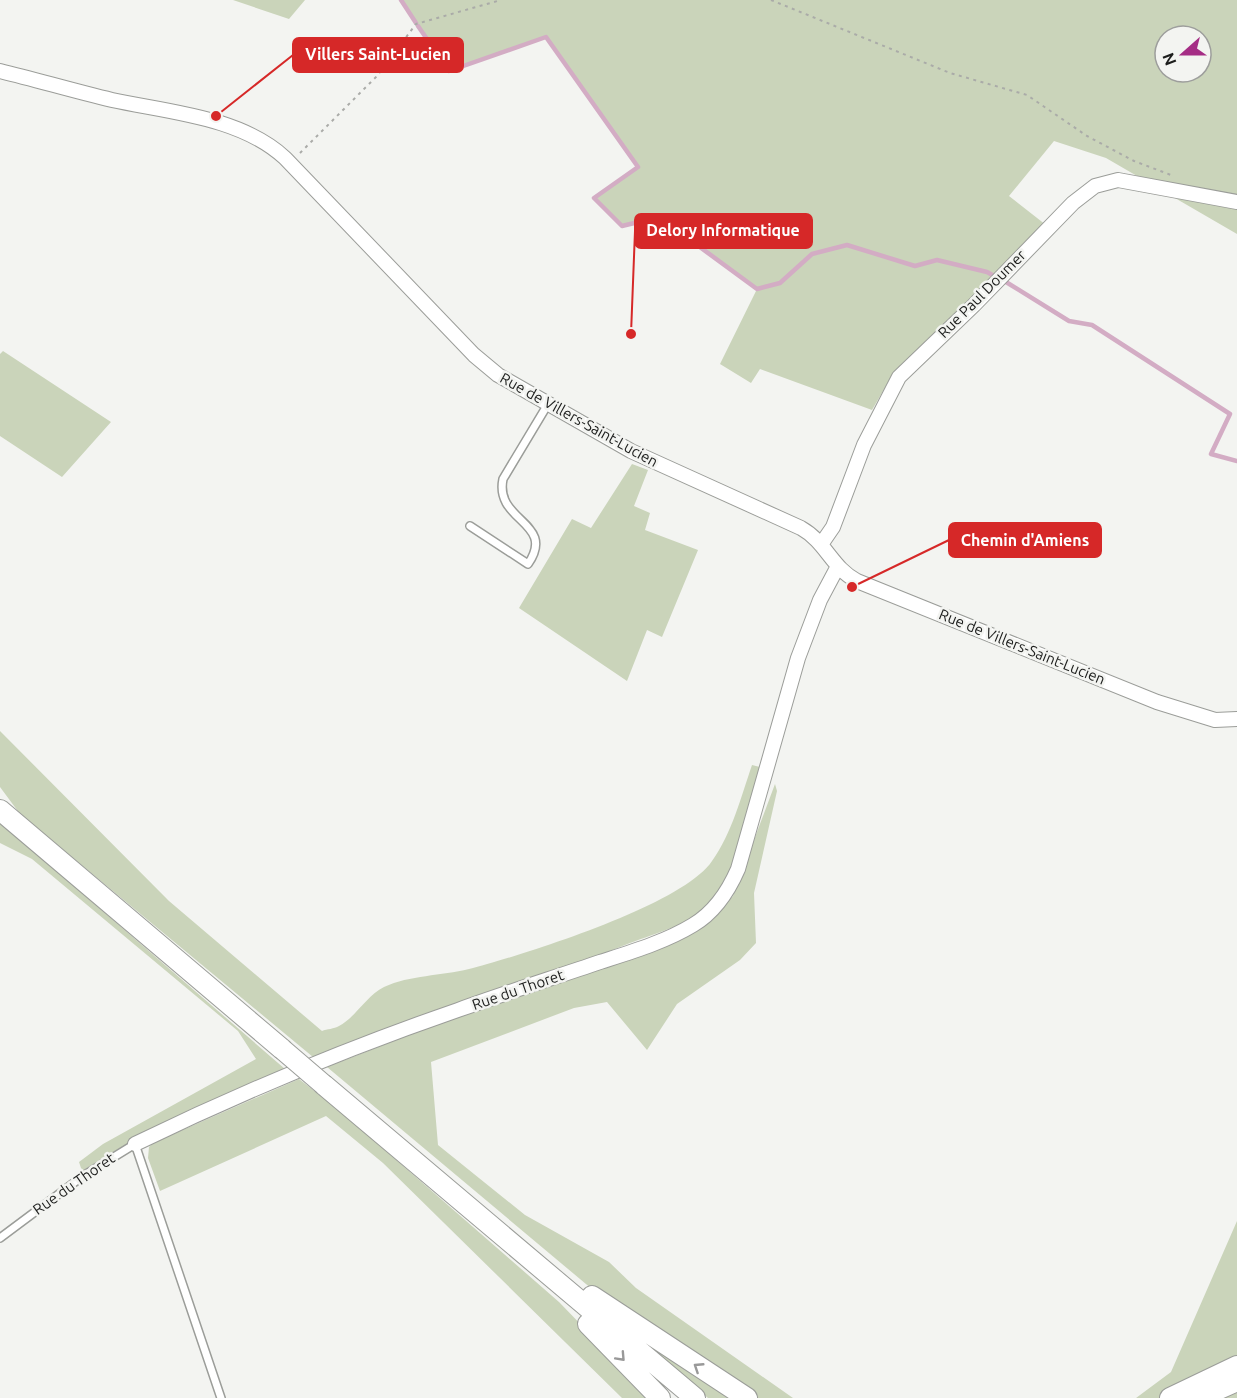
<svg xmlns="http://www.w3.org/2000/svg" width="1237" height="1398" font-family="Ubuntu,sans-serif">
<rect width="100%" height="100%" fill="#f3f4f1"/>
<path fill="#cad4ba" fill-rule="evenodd" d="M 233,0 L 305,0 L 289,19 Z
M 401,0 L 1237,0 L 1237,234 L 1106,158 L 1054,141 L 1009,196 L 1046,225 L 894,372 L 872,410 L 760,369 L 751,383 L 720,364 L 757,289 L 659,217 L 622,226 L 594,198 L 638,167 L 546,37 L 449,71 ZM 1165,36 L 1201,36 L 1201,72 L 1165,72 Z
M 3,351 L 111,422 L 62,477 L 0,436 L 0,354 Z
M 632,464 L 648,470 L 634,506 L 650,513 L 645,530 L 698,550 L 662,637 L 647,630 L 627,681 L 519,608 L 572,519 L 591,528 Z
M 0,731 L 169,901 L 322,1031 C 327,1029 334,1029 339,1026 C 356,1017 367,995 384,987 C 410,975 441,976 469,969 C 523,955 683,905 712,861 C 732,833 741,797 752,765 L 764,768 C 751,807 739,873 711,903 C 692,924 656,933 630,943 C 526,985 419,1019 313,1057 L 20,814 L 0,787 Z
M 775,784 L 777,791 L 754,893 L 756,943 L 740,960 L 677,1004 L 647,1050 L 607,1002 L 574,1008 L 431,1062 L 438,1145 L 525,1215 L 609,1262 L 636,1288 L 793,1398 L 755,1398 L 611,1305 L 327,1067 L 716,915 L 733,896 Z
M 0,822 L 285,1069 L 120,1148 L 82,1171 L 79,1162 L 103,1144 L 256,1059 L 238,1031 L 32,859 L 0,843 Z
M 299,1079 L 339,1110 L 559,1302 L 652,1398 L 622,1398 L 383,1163 L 326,1116 L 160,1191 L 148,1158 L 149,1147 L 153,1143 Z
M 1237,1221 L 1237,1398 L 1136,1398 L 1171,1372 Z
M 654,1343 L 738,1398 L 708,1398 L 651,1350 Z"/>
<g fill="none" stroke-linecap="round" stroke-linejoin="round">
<path stroke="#d3acc4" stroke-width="4.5" d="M 401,0 L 416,23
M 418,26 L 449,71 L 546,37 L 638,167 L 594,198 L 622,226 L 659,217 L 757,289 L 780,283 L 812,254 L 847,245 L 915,266 L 937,260 L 987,272 L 996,277
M 1006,282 L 1069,321 L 1092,325 L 1230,414 L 1211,454 L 1237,461"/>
<defs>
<path id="lane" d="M 470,526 L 528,564 C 557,522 494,522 503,479 L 548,404
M 0,1238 L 83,1176 L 135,1144 L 221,1398"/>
<path id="street" d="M 0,71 C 37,80 74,91 112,100 C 168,112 241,117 285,158 L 474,355 L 498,375 L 631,451 L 801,528 C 826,542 832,568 857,581 L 1157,702 L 1215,720 L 1237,719
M 822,543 L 833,527 L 864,445 L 899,377 L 974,305 L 1073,203 L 1095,186 L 1118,180 L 1237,202
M 135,1144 C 240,1093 348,1048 458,1010 C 505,993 553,978 600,962 C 631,952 665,942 693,925 C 715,912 728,892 738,869 L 798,658 L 820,600 L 837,568"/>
<path id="secondary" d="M 0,810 L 282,1049
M 324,1085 L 695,1398
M 592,1296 L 747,1398
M 588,1324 L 660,1398
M 1170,1398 L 1237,1366
M 1199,1398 L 1237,1381"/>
</defs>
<use href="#lane" stroke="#9b9d99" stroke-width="10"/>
<use href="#street" stroke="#9b9d99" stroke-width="16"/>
<use href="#secondary" stroke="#9b9d99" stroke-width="22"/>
<path stroke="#aaaba8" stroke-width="2" stroke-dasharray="3 4.5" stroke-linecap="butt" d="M 771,0 L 950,73 L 1027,95 L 1087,136 L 1134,161 L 1171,175
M 300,153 L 377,76 L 416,24 L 501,0"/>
<use href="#lane" stroke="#fff" stroke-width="7"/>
<use href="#street" stroke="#fff" stroke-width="14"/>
<use href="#secondary" stroke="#fff" stroke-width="20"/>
<defs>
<path id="secondary-bridge" d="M 282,1049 L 324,1085"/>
</defs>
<use href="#secondary-bridge" stroke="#9b9d99" stroke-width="22" stroke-linecap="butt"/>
<use href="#secondary-bridge" stroke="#fff" stroke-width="20"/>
</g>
<defs><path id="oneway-chevron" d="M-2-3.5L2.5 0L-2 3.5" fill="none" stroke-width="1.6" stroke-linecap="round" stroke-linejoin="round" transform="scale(1.5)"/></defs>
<g stroke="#999">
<use href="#oneway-chevron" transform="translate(621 1357) rotate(47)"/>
<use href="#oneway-chevron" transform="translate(698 1367) rotate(-147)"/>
</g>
<g text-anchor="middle" stroke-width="5" stroke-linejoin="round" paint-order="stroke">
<g font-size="15" fill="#1c1d1c" stroke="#f3f4f1">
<text transform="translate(982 294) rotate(-45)" y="5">Rue Paul Doumer</text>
<text transform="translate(579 420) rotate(29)" y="5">Rue de Villers-Saint-Lucien</text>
<text transform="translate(1022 647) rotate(22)" y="5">Rue de Villers-Saint-Lucien</text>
<text transform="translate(518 990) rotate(-19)" y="5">Rue du Thoret</text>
<text transform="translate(74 1184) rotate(-35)" y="5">Rue du Thoret</text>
</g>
</g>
<path fill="none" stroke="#d62828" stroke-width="2" d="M216 116L293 55M631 334L635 231M852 587L949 540"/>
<g fill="#d62828" stroke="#f3f4f1" stroke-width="2">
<circle cx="216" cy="116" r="6"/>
<circle cx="631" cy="334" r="6"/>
<circle cx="852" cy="587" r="6"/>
</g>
<g fill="#d62828" stroke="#d62828" stroke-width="2">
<rect x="293" y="38" width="170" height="34" rx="6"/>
<rect x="635" y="214" width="177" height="34" rx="6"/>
<rect x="949" y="523" width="152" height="34" rx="6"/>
</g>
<g font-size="16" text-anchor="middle" font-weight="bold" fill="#fff">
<text x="378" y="60">Villers Saint-Lucien</text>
<text x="723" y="236">Delory Informatique</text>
<text x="1025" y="546">Chemin d'Amiens</text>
</g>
<g transform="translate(1183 54) rotate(249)"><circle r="28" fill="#f3f4f1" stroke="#9d9e9c" stroke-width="1.5"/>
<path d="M0-4.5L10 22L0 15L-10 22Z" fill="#a52d85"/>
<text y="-9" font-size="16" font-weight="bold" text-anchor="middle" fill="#1c1d1c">N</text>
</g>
</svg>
